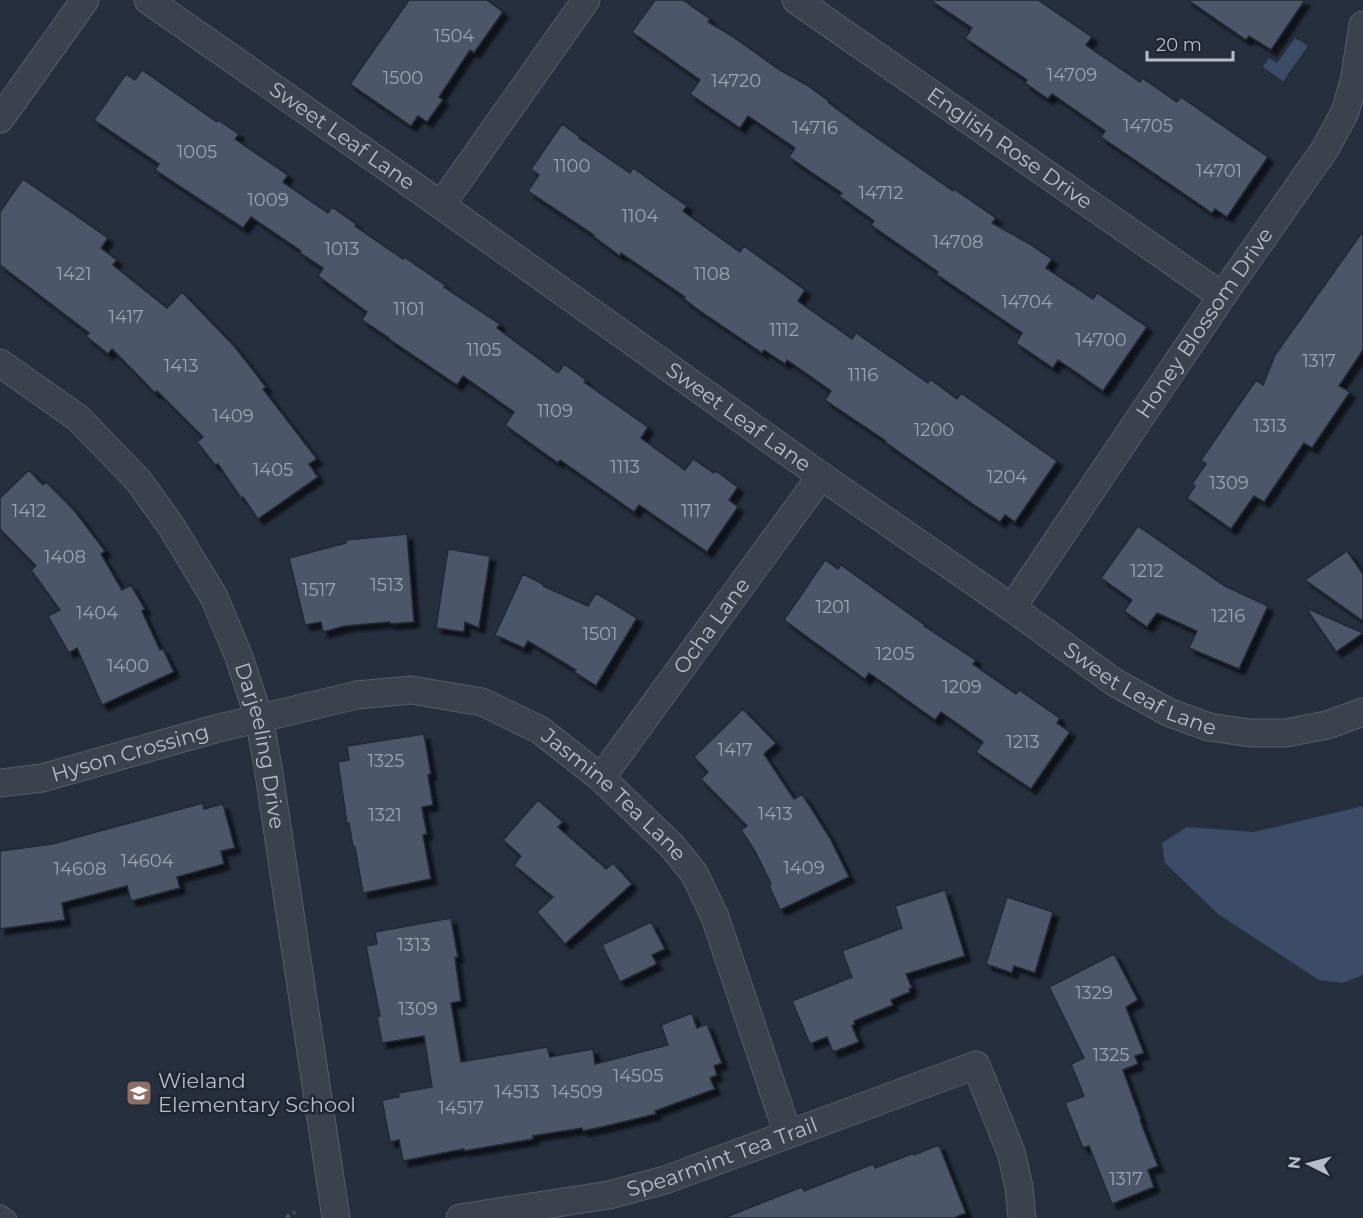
<svg xmlns="http://www.w3.org/2000/svg" width="1363" height="1218" font-family="Montserrat,sans-serif">
<defs>
<filter id="shadow"><feDropShadow dx="5.5" dy="5.5" stdDeviation="1.5" flood-color="#0009"/></filter>
</defs>
<rect width="100%" height="100%" fill="#262f3e"/>
<path fill="#3c4c67" d="M 1295,38 L 1308,46 L 1283,81 L 1263,67 L 1269,58 L 1277,63 Z
M 1363,806 L 1363,974 L 1361,976 L 1342,983 L 1319,980 L 1218,914 L 1165,863 L 1162,843 L 1187,827 L 1254,832 Z"/>
<path fill="#4c5667" stroke="#202935" stroke-width="1.5" filter="url(#shadow)" d="M 409,0 L 487,0 L 503,12 L 474,53 L 470,50 L 439,97 L 443,100 L 427,122 L 418,116 L 411,126 L 350,84 Z
M 655,0 L 683,0 L 710,19 L 708,22 L 732,36 L 780,70 L 807,85 L 829,101 L 828,102 L 857,124 L 953,191 L 954,189 L 996,218 L 992,223 L 1028,243 L 1052,259 L 1046,268 L 1093,299 L 1097,293 L 1147,327 L 1103,391 L 1058,360 L 1053,368 L 1016,343 L 1022,333 L 936,274 L 938,272 L 871,225 L 874,221 L 839,196 L 842,193 L 789,157 L 795,148 L 748,116 L 740,128 L 690,94 L 700,80 L 632,32 Z
M 930,0 L 1038,0 L 1092,37 L 1086,45 L 1140,82 L 1142,78 L 1177,102 L 1181,97 L 1268,157 L 1227,217 L 1215,209 L 1212,213 L 1101,137 L 1105,131 L 1052,94 L 1048,99 L 1025,83 L 1027,80 L 965,38 L 972,28 Z
M 1188,0 L 1305,0 L 1271,50 L 1249,36 L 1246,40 Z
M 142,70 L 217,122 L 218,120 L 239,134 L 235,139 L 288,175 L 283,182 L 328,213 L 332,207 L 356,224 L 355,226 L 403,259 L 404,257 L 445,285 L 444,287 L 500,324 L 497,328 L 558,373 L 564,364 L 586,380 L 584,382 L 648,427 L 641,438 L 685,470 L 693,459 L 714,473 L 716,471 L 738,487 L 729,500 L 738,507 L 707,552 L 639,505 L 634,512 L 560,460 L 558,463 L 505,425 L 514,412 L 463,376 L 457,385 L 389,339 L 389,338 L 362,320 L 367,312 L 318,276 L 323,268 L 300,253 L 301,251 L 251,217 L 243,228 L 155,170 L 159,164 L 94,120 L 126,74 L 135,80 Z
M 562,124 L 580,137 L 579,138 L 630,173 L 633,168 L 687,206 L 683,211 L 740,252 L 744,246 L 805,290 L 798,301 L 852,339 L 856,333 L 928,383 L 930,379 L 957,399 L 961,393 L 1057,461 L 1015,522 L 1005,515 L 1000,522 L 977,507 L 885,442 L 886,441 L 825,400 L 831,391 L 787,360 L 785,364 L 764,350 L 762,353 L 700,311 L 684,299 L 685,297 L 643,268 L 621,253 L 620,256 L 593,236 L 594,235 L 528,191 L 539,175 L 531,169 Z
M 23,179 L 108,238 L 101,248 L 117,260 L 113,265 L 167,308 L 182,292 L 235,347 L 266,387 L 263,389 L 317,459 L 309,464 L 318,477 L 258,519 L 243,497 L 241,498 L 218,464 L 215,465 L 197,442 L 203,437 L 157,391 L 155,393 L 112,349 L 108,354 L 86,336 L 89,333 L 0,265 L 0,212 Z
M 1363,231 L 1363,350 L 1339,386 L 1350,392 L 1312,448 L 1304,443 L 1264,502 L 1254,496 L 1231,529 L 1187,498 L 1195,486 L 1192,484 L 1206,464 L 1201,460 L 1256,380 L 1263,385 L 1275,355 Z
M 29,470 L 43,485 L 46,482 L 74,510 L 105,551 L 101,554 L 122,590 L 131,585 L 145,609 L 142,611 L 160,650 L 163,649 L 174,672 L 102,705 L 77,648 L 69,653 L 48,616 L 60,610 L 31,570 L 36,566 L 0,529 L 0,498 Z
M 1138,526 L 1225,586 L 1268,606 L 1239,669 L 1189,648 L 1197,631 L 1157,613 L 1147,627 L 1124,611 L 1132,600 L 1101,578 Z
M 407,534 L 414,622 L 390,624 L 390,622 L 345,626 L 323,632 L 321,622 L 305,625 L 289,558 L 346,543 L 346,540 Z
M 448,549 L 490,556 L 479,628 L 465,622 L 464,632 L 436,628 Z
M 1347,551 L 1363,574 L 1363,621 L 1305,580 Z
M 825,560 L 838,569 L 841,565 L 925,625 L 924,626 L 976,660 L 973,664 L 1016,694 L 1019,690 L 1060,718 L 1057,723 L 1070,732 L 1031,789 L 976,752 L 983,742 L 941,712 L 935,720 L 869,673 L 865,679 L 784,620 Z
M 523,574 L 543,584 L 543,586 L 588,606 L 596,593 L 637,618 L 596,686 L 574,672 L 576,670 L 528,641 L 524,648 L 495,635 Z
M 1306,608 L 1363,633 L 1336,652 Z
M 743,709 L 776,743 L 764,754 L 794,799 L 802,794 L 830,838 L 849,877 L 780,910 L 769,886 L 771,884 L 755,851 L 741,830 L 747,826 L 701,779 L 708,772 L 694,757 Z
M 424,734 L 431,774 L 428,775 L 433,805 L 422,807 L 427,834 L 423,835 L 431,879 L 363,893 L 355,847 L 353,847 L 349,823 L 347,824 L 338,762 L 349,760 L 347,746 Z
M 538,800 L 563,822 L 558,827 L 597,861 L 598,861 L 606,869 L 613,863 L 632,884 L 565,944 L 537,912 L 553,897 L 514,865 L 521,856 L 503,840 Z
M 203,803 L 204,809 L 223,804 L 235,848 L 221,851 L 224,864 L 177,877 L 180,888 L 131,901 L 127,886 L 62,903 L 65,920 L 0,929 L 0,851 L 52,844 Z
M 945,890 L 965,956 L 906,974 L 912,988 L 909,989 L 910,992 L 891,1000 L 893,1005 L 854,1021 L 855,1024 L 852,1026 L 859,1042 L 833,1052 L 827,1037 L 810,1044 L 792,1001 L 852,977 L 842,951 L 902,928 L 895,906 Z
M 1007,897 L 1053,912 L 1035,973 L 1014,966 L 1012,973 L 986,964 Z
M 451,918 L 458,957 L 455,958 L 461,1001 L 451,1003 L 461,1062 L 547,1047 L 550,1057 L 593,1049 L 595,1064 L 668,1045 L 661,1025 L 692,1013 L 697,1028 L 707,1024 L 722,1063 L 714,1066 L 717,1075 L 710,1078 L 715,1089 L 655,1111 L 656,1114 L 602,1127 L 583,1131 L 582,1128 L 533,1136 L 533,1139 L 464,1151 L 464,1149 L 403,1161 L 399,1140 L 390,1142 L 382,1100 L 399,1097 L 398,1093 L 432,1087 L 424,1036 L 382,1043 L 377,1016 L 380,1016 L 366,946 L 377,944 L 375,932 Z
M 651,922 L 665,949 L 652,955 L 657,964 L 620,982 L 602,945 Z
M 1114,954 L 1138,1000 L 1126,1007 L 1144,1053 L 1135,1056 L 1138,1064 L 1123,1070 L 1141,1119 L 1140,1120 L 1158,1166 L 1148,1170 L 1154,1187 L 1112,1204 L 1089,1146 L 1083,1148 L 1065,1103 L 1084,1096 L 1071,1064 L 1084,1058 L 1049,987 Z
M 939,1145 L 966,1213 L 954,1218 L 726,1218 L 726,1217 L 802,1187 L 804,1191 L 873,1164 L 875,1168 L 914,1153 L 914,1155 Z"/>
<g fill="none" stroke-linecap="round" stroke-linejoin="round">
<defs>
<path id="lane" d="M 0,1212 L 9,1218"/>
<g id="street">
<path id="s1" d="M 148,0 L 441,205 L 821,476 L 1012,608 L 1114,682 L 1170,713 L 1209,727 L 1250,733 L 1286,733 L 1327,725 L 1363,712"/>
<path id="s2" d="M 796,0 L 1222,296"/>
<path d="M 0,119 L 85,0"/>
<path d="M 441,205 L 586,0"/>
<path id="s3" d="M 0,363 L 78,418 L 138,480 L 171,526 L 214,597 L 239,657 L 259,718 L 268,767 L 336,1218"/>
<path id="s4" d="M 1012,608 L 1222,296 L 1325,149 L 1345,112 L 1354,81 L 1363,25"/>
<path id="s5" d="M 601,778 L 821,476"/>
<path id="s6" d="M 0,783 L 42,778 L 215,729 L 357,695 L 411,690 L 482,702 L 540,730 L 601,778 L 671,845 L 694,873 L 715,917 L 788,1134"/>
<path id="s7" d="M 460,1218 L 609,1195 L 665,1180 L 976,1065 L 1011,1152 L 1019,1187 L 1022,1218"/>
</g>
</defs>
<use href="#lane" stroke="#545d69" stroke-width="16"/>
<use href="#street" stroke="#545d69" stroke-width="29"/>
<path stroke="#46595c" stroke-width="4" stroke-dasharray="4.5 4.5" stroke-linecap="butt" d="M 286,1218 L 295,1212"/>
<use href="#lane" stroke="#3a424e" stroke-width="14"/>
<use href="#street" stroke="#3a424e" stroke-width="27"/>
</g>
<defs>
<symbol id="school-square" viewBox="-11 -11 22 22"><rect x="-9" y="-9" width="18" height="18" rx="4" fill="#8d6e63" stroke="#1e2733"/><path d="M0-5L7-2L0 1L-7-2ZM-4 1L0 2.5L4 1V4Q0 6-4 4Z" fill="#fff"/></symbol>
</defs>
<g fill-rule="evenodd">
<use href="#school-square" x="124" y="1078" width="30" height="30"/>
</g>
<g text-anchor="middle" stroke-width="5" stroke-linejoin="round" paint-order="stroke">
<g font-size="18" fill="#9ca3b0">
<text x="454" y="42">1504</text>
<text x="1072" y="81">14709</text>
<text x="403" y="84">1500</text>
<text x="736" y="87">14720</text>
<text x="1148" y="132">14705</text>
<text x="815" y="134">14716</text>
<text x="197" y="158">1005</text>
<text x="572" y="172">1100</text>
<text x="1219" y="177">14701</text>
<text x="881" y="199">14712</text>
<text x="268" y="206">1009</text>
<text x="640" y="222">1104</text>
<text x="958" y="248">14708</text>
<text x="342" y="255">1013</text>
<text x="74" y="280">1421</text>
<text x="712" y="280">1108</text>
<text x="1027" y="308">14704</text>
<text x="409" y="315">1101</text>
<text x="126" y="323">1417</text>
<text x="784" y="336">1112</text>
<text x="1101" y="346">14700</text>
<text x="484" y="356">1105</text>
<text x="1319" y="367">1317</text>
<text x="181" y="372">1413</text>
<text x="863" y="381">1116</text>
<text x="555" y="417">1109</text>
<text x="233" y="422">1409</text>
<text x="1270" y="432">1313</text>
<text x="934" y="436">1200</text>
<text x="625" y="473">1113</text>
<text x="273" y="476">1405</text>
<text x="1007" y="483">1204</text>
<text x="1229" y="489">1309</text>
<text x="29" y="517">1412</text>
<text x="696" y="517">1117</text>
<text x="65" y="563">1408</text>
<text x="1147" y="577">1212</text>
<text x="387" y="591">1513</text>
<text x="319" y="596">1517</text>
<text x="833" y="613">1201</text>
<text x="97" y="619">1404</text>
<text x="1228" y="622">1216</text>
<text x="600" y="640">1501</text>
<text x="895" y="660">1205</text>
<text x="128" y="672">1400</text>
<text x="962" y="693">1209</text>
<text x="1023" y="748">1213</text>
<text x="735" y="756">1417</text>
<text x="386" y="767">1325</text>
<text x="775" y="820">1413</text>
<text x="385" y="821">1321</text>
<text x="147" y="867">14604</text>
<text x="804" y="874">1409</text>
<text x="80" y="875">14608</text>
<text x="414" y="951">1313</text>
<text x="1094" y="999">1329</text>
<text x="418" y="1015">1309</text>
<text x="1111" y="1061">1325</text>
<text x="638" y="1082">14505</text>
<text x="517" y="1098">14513</text>
<text x="577" y="1098">14509</text>
<text x="461" y="1114">14517</text>
<text x="1126" y="1185">1317</text>
</g>
<g font-size="21" fill="#b6bdc9" stroke="#1e2733">
<text dy="7" stroke="none"><textPath href="#s1" startOffset="237">Sweet Leaf Lane</textPath></text>
<text dy="7" stroke="none"><textPath href="#s2" startOffset="260">English Rose Drive</textPath></text>
<text dy="7" stroke="none"><textPath href="#s4" startOffset="344">Honey Blossom Drive</textPath></text>
<text dy="7" stroke="none"><textPath href="#s1" startOffset="723">Sweet Leaf Lane</textPath></text>
<text dy="7" stroke="none"><textPath href="#s5" startOffset="188">Ocha Lane</textPath></text>
<text dy="7" stroke="none"><textPath href="#s1" startOffset="1209">Sweet Leaf Lane</textPath></text>
<text dy="7" stroke="none"><textPath href="#s3" startOffset="478">Darjeeling Drive</textPath></text>
<text dy="7" stroke="none"><textPath href="#s6" startOffset="134">Hyson Crossing</textPath></text>
<text dy="7" stroke="none"><textPath href="#s6" startOffset="657">Jasmine Tea Lane</textPath></text>
<text dy="7" stroke="none"><textPath href="#s7" startOffset="270">Spearmint Tea Trail</textPath></text>
</g>
<g font-size="21" fill="#b6bdc9" stroke="#1e2733" text-anchor="start">
<text x="158" y="1088">Wieland<tspan x="158" dy="24">Elementary School</tspan></text>
</g>
</g>
<g transform="translate(1309 1164) rotate(276)" stroke="#1e2733" stroke-width="4.5" paint-order="stroke">
<path d="M0-4.5L10 22L0 15L-10 22Z" fill="#b6bdc9"/>
<text y="-9" font-size="16" font-weight="bold" text-anchor="middle" fill="#b6bdc9">N</text>
</g>
<path d="M1147 51v9h86v-9" fill="none" stroke="#b6bdc9" stroke-width="3"/>
<text x="1156" y="51" font-size="18" fill="#b6bdc9" stroke="#1e2733" stroke-width="4.5" paint-order="stroke">20 m</text>
</svg>
